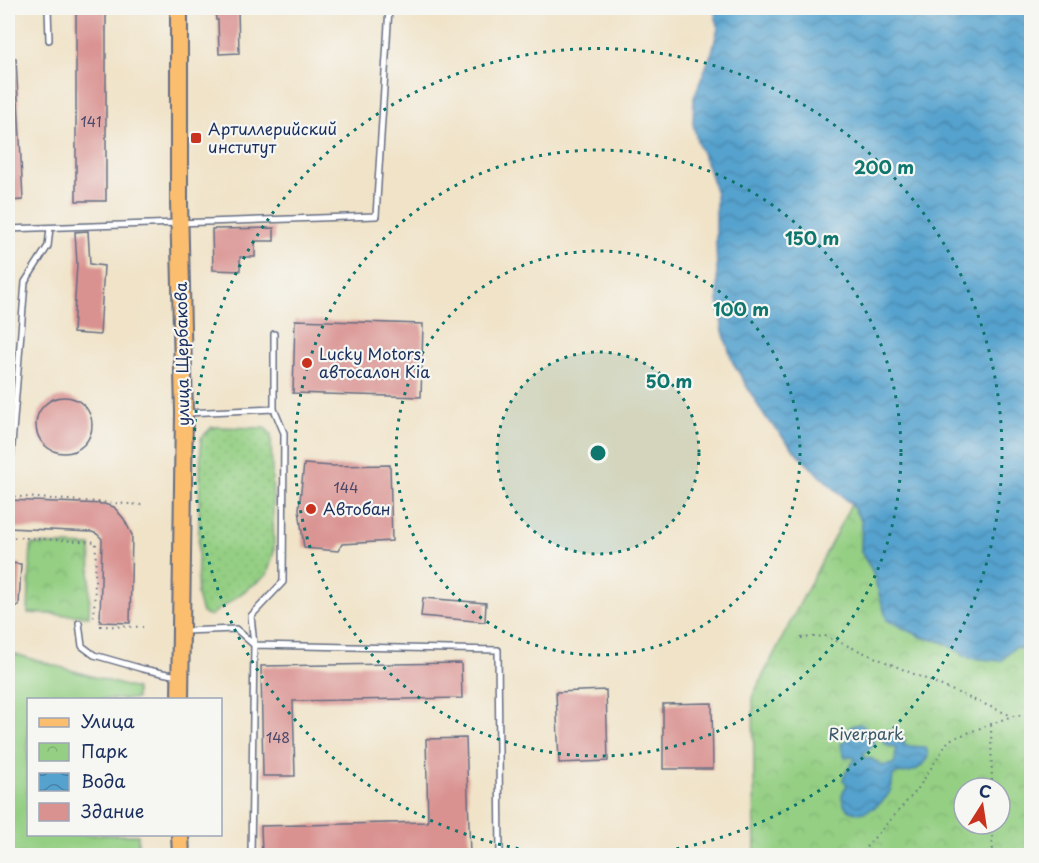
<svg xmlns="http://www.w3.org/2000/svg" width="1039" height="863" font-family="'Playpen Sans',sans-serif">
<defs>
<pattern id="grass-dots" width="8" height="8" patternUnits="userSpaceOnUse" patternTransform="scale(1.5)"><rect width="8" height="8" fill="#94cf83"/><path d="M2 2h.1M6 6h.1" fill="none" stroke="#7fb274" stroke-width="1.8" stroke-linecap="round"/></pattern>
<pattern id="park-crowns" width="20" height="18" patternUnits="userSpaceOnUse" patternTransform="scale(1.5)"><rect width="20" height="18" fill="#94cf83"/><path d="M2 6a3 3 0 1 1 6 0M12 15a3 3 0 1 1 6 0" fill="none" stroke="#7fb274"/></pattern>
<pattern id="water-waves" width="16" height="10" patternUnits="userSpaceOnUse" patternTransform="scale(1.5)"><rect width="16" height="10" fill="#55a2ce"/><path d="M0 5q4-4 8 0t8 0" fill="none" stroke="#4684aa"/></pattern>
</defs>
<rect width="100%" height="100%" fill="#f6f6f2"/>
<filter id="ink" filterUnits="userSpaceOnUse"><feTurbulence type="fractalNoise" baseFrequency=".0167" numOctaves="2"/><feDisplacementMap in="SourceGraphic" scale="12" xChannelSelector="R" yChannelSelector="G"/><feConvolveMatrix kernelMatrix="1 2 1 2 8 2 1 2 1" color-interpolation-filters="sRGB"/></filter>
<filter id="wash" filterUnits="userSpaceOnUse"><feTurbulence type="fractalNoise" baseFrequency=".008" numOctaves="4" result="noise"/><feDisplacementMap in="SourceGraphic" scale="24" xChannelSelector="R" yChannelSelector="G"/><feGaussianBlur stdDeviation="1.35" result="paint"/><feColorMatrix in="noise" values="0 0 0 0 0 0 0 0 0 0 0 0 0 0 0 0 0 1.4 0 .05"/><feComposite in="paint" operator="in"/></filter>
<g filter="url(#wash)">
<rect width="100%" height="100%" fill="#f0e3c8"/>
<path fill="url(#grass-dots)" stroke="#587f70" stroke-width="1.5" d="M 212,427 L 265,428 L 271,434 L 274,552 L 267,575 L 210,616 L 202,613 L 197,596 L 201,438 Z"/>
<path fill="url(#park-crowns)" stroke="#587f70" stroke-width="1.5" fill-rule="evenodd" d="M 851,504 L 862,522 L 861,552 L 872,570 L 887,620 L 922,637 L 943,642 L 970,658 L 1015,647 L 1031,651 L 1031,848 L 1011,856 L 755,855 L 753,695 ZM 964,788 L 1000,788 L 1000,824 L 964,824 Z
M 31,544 L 91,546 L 89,616 L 28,613 Z"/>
<path fill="#94cf83" stroke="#587f70" stroke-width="1.5" d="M 8,652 L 136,689 L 136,699 L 28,700 L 28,834 L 138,835 L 138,855 L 8,855 Z"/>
<path fill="url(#water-waves)" stroke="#386896" stroke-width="1.5" d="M 714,8 L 1031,8 L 1031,651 L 1015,647 L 1001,661 L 970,658 L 943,642 L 922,637 L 887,620 L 872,570 L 861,552 L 862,522 L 851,504 L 801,458 L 763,414 L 732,361 L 723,331 L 718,301 L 716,244 L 716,194 L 708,167 L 698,144 L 693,124 L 694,97 L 712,52 L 718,28 Z
M 861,724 C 868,729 874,736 874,745 L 863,754 L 864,757 L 872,759 L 882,766 L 893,764 L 895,761 L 896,747 C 883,747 879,740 887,730 L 896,732 L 905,739 L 904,743 L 905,746 L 925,747 L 927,750 L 928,757 C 915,777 910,769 893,775 C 892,782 893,787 889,793 C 881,806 857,822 845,806 C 843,803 842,800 842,797 C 842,792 846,788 847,784 L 843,780 C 846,768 850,768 855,759 L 853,757 L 845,758 L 842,750 L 841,744 C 847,742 849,736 848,730 C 851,725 855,725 861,724 Z"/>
<g id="blocks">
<path fill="#d99290" d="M 76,8 L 106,8 L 106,201 L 76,201 Z
M 215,8 L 238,8 L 239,53 L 219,54 L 218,20 L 216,20 Z
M 8,58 L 16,58 L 23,200 L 8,201 Z
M 274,228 L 274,241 L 255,241 L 255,257 L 240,257 L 240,271 L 213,270 L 212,229 Z
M 88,231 L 90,264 L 104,266 L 100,335 L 73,333 L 77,264 L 75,232 Z
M 295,320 L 423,324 L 421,397 L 293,393 Z
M36 425a28 28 0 1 1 56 0a28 28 0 1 1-56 0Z
M 304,464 L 332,466 L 390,465 L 392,541 L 342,544 L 338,551 L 304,548 L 299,509 Z
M 8,500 L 104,504 L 114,507 L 124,519 L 132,535 L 130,623 L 100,622 L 102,539 L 97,534 L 92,532 L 8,528 Z
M 8,563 L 21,564 L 19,606 L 8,606 Z
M 423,598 L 486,603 L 485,622 L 421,616 Z
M 461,663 L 462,698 L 293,701 L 295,776 L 263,776 L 261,666 Z
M 606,690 L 608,761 L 559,763 L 556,692 Z
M 712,703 L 713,769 L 663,769 L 663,704 Z
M 466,738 L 470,855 L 262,855 L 261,826 L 428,822 L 426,739 Z"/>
</g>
</g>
<g filter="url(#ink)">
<use href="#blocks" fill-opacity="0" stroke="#666e83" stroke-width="1.5"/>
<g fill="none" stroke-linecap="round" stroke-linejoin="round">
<defs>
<path id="lane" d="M 48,8 L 49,40
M 8,229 L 376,216 L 389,8
M 186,413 L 274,409
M 11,457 L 25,282 L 48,246 L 50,228
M 79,623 L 82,646 L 94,655 L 143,669 L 177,676
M 184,631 L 236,629 L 254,645 L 498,650 L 500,856
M 251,856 L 254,645 L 251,616 L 283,582 L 284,433 L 274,409 L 274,334"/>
<path id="primary" d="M 179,8 L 179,202 L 184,413 L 180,700
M 180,834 L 181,856"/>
</defs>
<use href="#lane" stroke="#666e83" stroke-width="8"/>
<use href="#primary" stroke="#666e83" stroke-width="20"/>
<path stroke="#666e83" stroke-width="2" stroke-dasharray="1.5 4.5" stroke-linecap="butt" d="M 8,496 L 143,505
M 8,537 L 96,542 L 94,619
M 100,626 L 143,627
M 801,638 L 825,636 L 1012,716
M 991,725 L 992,788
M 992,824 L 993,856
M 858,856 L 917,790 L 949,740 L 1012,716 L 1032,715"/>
<use href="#lane" stroke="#fff" stroke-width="5"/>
<use href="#primary" stroke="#fbbd6e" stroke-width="16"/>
</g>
</g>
<circle cx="598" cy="453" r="101" fill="#0f766e" fill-opacity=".12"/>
<g fill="none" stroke="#0f766e" stroke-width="3" stroke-dasharray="3 6">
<circle cx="598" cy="453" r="101"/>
<circle cx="598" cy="453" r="202"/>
<circle cx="598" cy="453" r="303"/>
<path d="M563 855A404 404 0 1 1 633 855"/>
</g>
<g fill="#c8321e" stroke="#f6f6f2" stroke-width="2">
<rect x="190" y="132" width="12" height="12" rx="3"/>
<circle cx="307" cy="363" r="6"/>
<circle cx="311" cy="509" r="6"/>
</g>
<g text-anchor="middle" stroke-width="4.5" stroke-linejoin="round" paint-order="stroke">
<g font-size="14" fill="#4a486a">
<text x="91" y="127">141</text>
<text x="346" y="493">144</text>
<text x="278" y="743">148</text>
</g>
<g font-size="16" fill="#1b2f5e" stroke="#f6f6f2" text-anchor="start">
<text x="208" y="135">Артиллерийский<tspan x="208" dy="18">институт</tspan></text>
<text x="319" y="360">Lucky Motors,<tspan x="319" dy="18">автосалон Kia</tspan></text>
<text x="323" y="515">Автобан</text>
</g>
<g font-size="16" fill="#1b2f5e" stroke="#f6f6f2">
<text transform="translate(182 354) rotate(-91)" y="6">улица Щербакова</text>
</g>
<g font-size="16" fill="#395767" stroke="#f6f6f2">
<text x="866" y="740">Riverpark</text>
</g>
</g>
<circle cx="598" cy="453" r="9" fill="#0f766e" stroke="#f6f6f2" stroke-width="3"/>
<g font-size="18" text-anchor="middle" font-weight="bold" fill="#0f766e" stroke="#f6f6f2" stroke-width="4.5" stroke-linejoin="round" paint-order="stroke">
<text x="884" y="174">200 m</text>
<text x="812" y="245">150 m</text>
<text x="741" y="316">100 m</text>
<text x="669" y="388">50 m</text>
</g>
<rect width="1039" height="863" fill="none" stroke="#f6f6f2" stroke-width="30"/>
<rect x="27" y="698" width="195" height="138" fill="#f6f6f2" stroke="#9ea6b7" stroke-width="1.5"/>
<rect x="39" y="718" width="30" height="9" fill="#fbbd6e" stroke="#9ea6b7" stroke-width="1.5"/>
<text x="81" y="728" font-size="18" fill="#1b2f5e">Улица</text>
<rect x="39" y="743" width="30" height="18" fill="url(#park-crowns)" stroke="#9ea6b7" stroke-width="1.5"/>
<text x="81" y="758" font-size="18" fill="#1b2f5e">Парк</text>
<rect x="39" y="773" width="30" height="18" fill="url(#water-waves)" stroke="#9ea6b7" stroke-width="1.5"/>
<text x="81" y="788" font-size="18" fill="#1b2f5e">Вода</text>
<rect x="39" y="803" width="30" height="18" fill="#d99290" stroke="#9ea6b7" stroke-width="1.5"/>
<text x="81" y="818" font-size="18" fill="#1b2f5e">Здание</text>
<g transform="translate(982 806) rotate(12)"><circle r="28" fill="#f6f6f2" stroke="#9ea6b7" stroke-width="1.5"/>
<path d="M0-4.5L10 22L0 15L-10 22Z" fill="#c8321e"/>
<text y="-9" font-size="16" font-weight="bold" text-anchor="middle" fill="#1b2f5e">С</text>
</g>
</svg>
